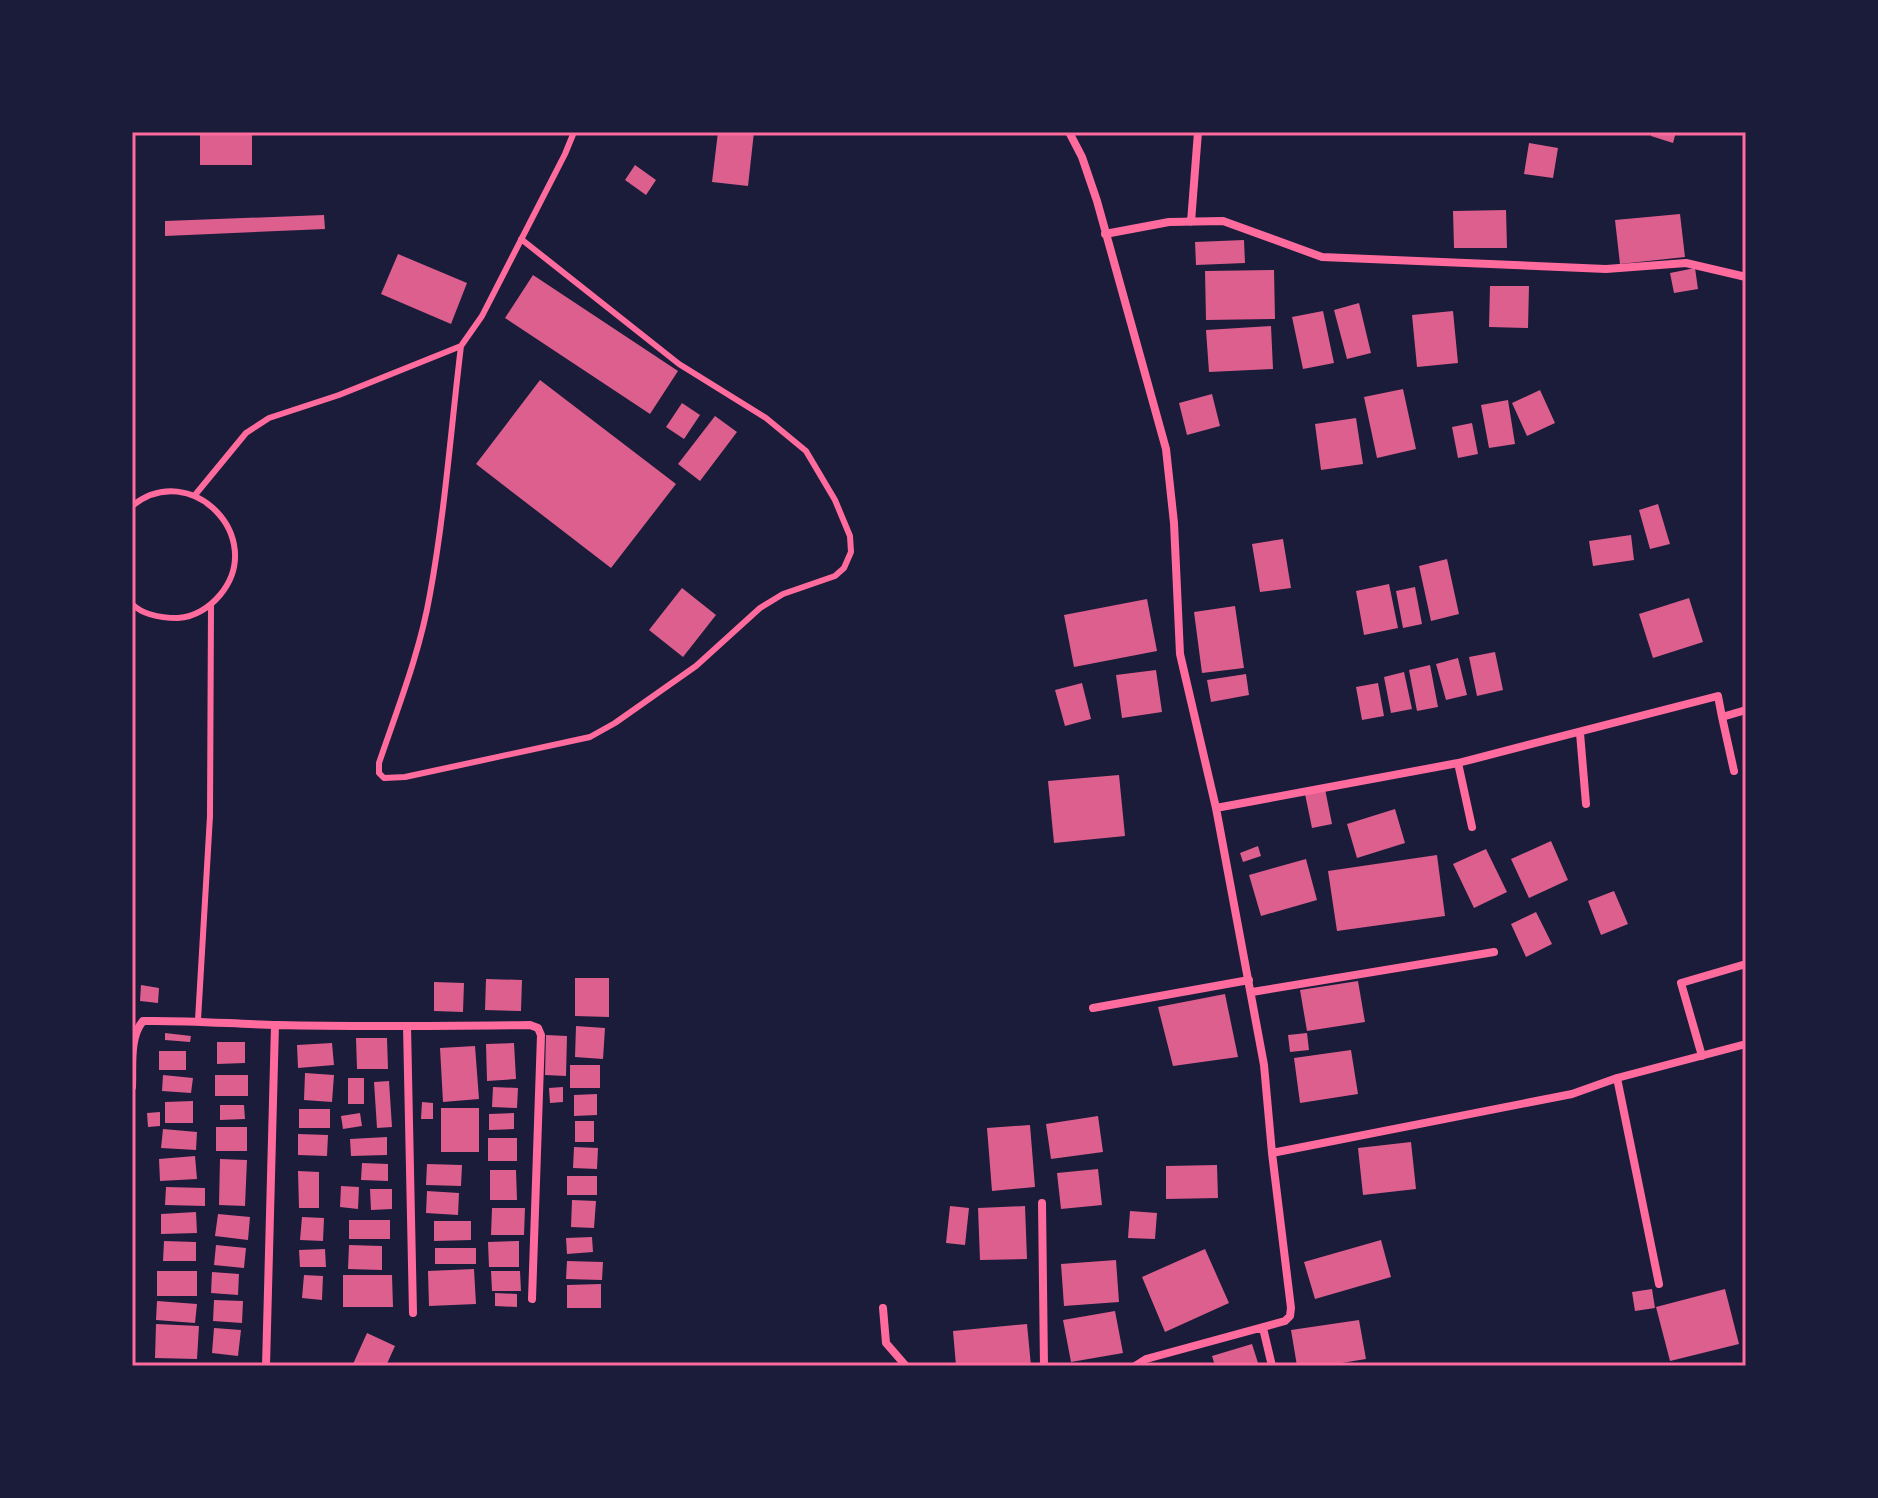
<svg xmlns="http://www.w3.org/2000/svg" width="1878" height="1498" font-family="Arial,sans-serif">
<rect width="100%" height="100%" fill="#1b1b3a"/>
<path fill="#dd5f8e" d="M 200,132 L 252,132 L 252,165 L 200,165 Z
M 718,132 L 754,132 L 748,186 L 712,182 Z
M 1652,132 L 1676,132 L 1673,143 L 1651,136 Z
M 1529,143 L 1558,148 L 1553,178 L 1524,174 Z
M 635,165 L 656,180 L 646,195 L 625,180 Z
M 1506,210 L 1507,248 L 1454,248 L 1453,211 Z
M 1680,214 L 1685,257 L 1620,264 L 1615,220 Z
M 324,215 L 325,229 L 165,236 L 165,221 Z
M 1244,240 L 1245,263 L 1196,265 L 1195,242 Z
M 398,254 L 467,283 L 451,324 L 381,294 Z
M 1695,268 L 1698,289 L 1674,293 L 1670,273 Z
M 1274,270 L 1275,319 L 1206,320 L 1205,271 Z
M 533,275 L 678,371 L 650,414 L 505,318 Z
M 1490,286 L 1529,286 L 1528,328 L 1489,327 Z
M 1359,303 L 1371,353 L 1347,359 L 1334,310 Z
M 1323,311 L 1334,363 L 1303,369 L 1292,317 Z
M 1453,311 L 1458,363 L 1417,367 L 1412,315 Z
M 1271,326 L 1273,369 L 1209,372 L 1206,330 Z
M 540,380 L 676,484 L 611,568 L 476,464 Z
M 1403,389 L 1416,449 L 1377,458 L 1364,397 Z
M 1540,390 L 1555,423 L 1527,436 L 1512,403 Z
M 1212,394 L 1220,426 L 1187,435 L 1179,403 Z
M 1508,400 L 1515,444 L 1489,448 L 1481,405 Z
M 682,403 L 700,415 L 684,439 L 666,427 Z
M 715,416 L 737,432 L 700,481 L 678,464 Z
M 1356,418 L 1363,464 L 1321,470 L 1315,424 Z
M 1472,423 L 1478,454 L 1458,458 L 1452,427 Z
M 1658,504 L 1670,544 L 1650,549 L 1639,510 Z
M 1631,535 L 1634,560 L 1593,566 L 1589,541 Z
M 1283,539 L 1291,588 L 1260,592 L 1252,544 Z
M 1447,559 L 1459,614 L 1431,621 L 1419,566 Z
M 1389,584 L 1398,628 L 1364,635 L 1356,591 Z
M 1415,587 L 1422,624 L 1403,628 L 1396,591 Z
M 682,588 L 716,615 L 683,657 L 649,630 Z
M 1689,598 L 1703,642 L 1653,658 L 1639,614 Z
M 1147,599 L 1157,651 L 1074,667 L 1064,615 Z
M 1235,606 L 1244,668 L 1202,673 L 1194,612 Z
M 1495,652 L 1503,690 L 1477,696 L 1469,657 Z
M 1458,658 L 1467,695 L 1446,700 L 1436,664 Z
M 1430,665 L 1438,707 L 1417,711 L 1409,670 Z
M 1156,670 L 1162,712 L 1122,718 L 1116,675 Z
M 1404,672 L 1412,709 L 1391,713 L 1384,677 Z
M 1246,674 L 1249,695 L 1211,702 L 1207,680 Z
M 1082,683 L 1091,719 L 1065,726 L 1055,690 Z
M 1378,683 L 1384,716 L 1362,720 L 1356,687 Z
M 1119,775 L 1125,836 L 1054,843 L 1048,781 Z
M 1325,789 L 1332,824 L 1312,828 L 1305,794 Z
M 1395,809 L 1405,843 L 1357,858 L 1347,824 Z
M 1551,841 L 1568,880 L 1529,898 L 1511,859 Z
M 1258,846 L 1261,856 L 1243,862 L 1240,853 Z
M 1486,849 L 1507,892 L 1474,908 L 1453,864 Z
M 1437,855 L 1445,916 L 1337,931 L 1328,871 Z
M 1306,859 L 1317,900 L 1261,916 L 1249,875 Z
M 1614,891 L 1628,924 L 1601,935 L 1588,901 Z
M 1536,912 L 1552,944 L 1526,957 L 1511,924 Z
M 575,978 L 609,978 L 609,1017 L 575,1016 Z
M 486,979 L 522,980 L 521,1011 L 485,1010 Z
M 1358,981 L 1365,1022 L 1307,1031 L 1300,990 Z
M 434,982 L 464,983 L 463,1012 L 434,1011 Z
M 141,985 L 159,988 L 158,1003 L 140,1001 Z
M 1225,994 L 1238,1057 L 1173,1066 L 1158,1007 Z
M 576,1026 L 605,1028 L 603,1059 L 575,1057 Z
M 165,1033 L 191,1036 L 190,1042 L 165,1040 Z
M 1307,1033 L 1309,1050 L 1290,1052 L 1288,1035 Z
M 546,1035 L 567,1036 L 566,1076 L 545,1075 Z
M 356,1038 L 387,1038 L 388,1069 L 357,1069 Z
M 217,1042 L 245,1042 L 245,1063 L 217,1064 Z
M 332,1043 L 334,1065 L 298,1068 L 297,1045 Z
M 514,1043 L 516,1079 L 487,1081 L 486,1044 Z
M 475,1046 L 479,1099 L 443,1102 L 440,1048 Z
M 1351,1050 L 1358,1094 L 1300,1103 L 1294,1058 Z
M 159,1051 L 186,1051 L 186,1070 L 159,1070 Z
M 570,1065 L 600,1065 L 600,1088 L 570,1088 Z
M 305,1073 L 334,1075 L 332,1102 L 304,1100 Z
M 163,1075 L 193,1078 L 191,1093 L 162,1091 Z
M 215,1075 L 248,1075 L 248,1096 L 215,1096 Z
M 348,1078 L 364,1078 L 364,1104 L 348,1104 Z
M 389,1081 L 392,1127 L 377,1128 L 374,1082 Z
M 493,1087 L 518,1088 L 517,1108 L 492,1107 Z
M 563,1087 L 563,1102 L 550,1103 L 549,1088 Z
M 597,1094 L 597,1115 L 574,1116 L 574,1095 Z
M 193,1101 L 193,1123 L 165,1123 L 165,1102 Z
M 422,1102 L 433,1103 L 433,1119 L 421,1119 Z
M 220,1105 L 244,1105 L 245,1119 L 220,1120 Z
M 441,1108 L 479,1108 L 479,1152 L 441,1152 Z
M 299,1109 L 330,1109 L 330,1128 L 299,1128 Z
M 160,1112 L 160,1126 L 148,1127 L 147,1113 Z
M 360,1113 L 362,1126 L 343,1129 L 341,1116 Z
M 514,1113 L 514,1129 L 489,1130 L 489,1114 Z
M 1098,1116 L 1103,1152 L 1051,1159 L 1046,1124 Z
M 575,1121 L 594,1121 L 594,1142 L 575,1142 Z
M 1030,1125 L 1035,1187 L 992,1191 L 987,1128 Z
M 216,1127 L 247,1127 L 247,1151 L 216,1151 Z
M 163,1129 L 197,1132 L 196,1150 L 161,1148 Z
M 298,1134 L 328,1135 L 327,1156 L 298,1155 Z
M 387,1137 L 387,1155 L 351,1156 L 350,1139 Z
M 488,1138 L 517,1138 L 517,1161 L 488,1161 Z
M 1411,1142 L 1416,1189 L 1363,1195 L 1358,1148 Z
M 574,1147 L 598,1148 L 597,1169 L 573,1168 Z
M 195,1156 L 197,1179 L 160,1181 L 159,1159 Z
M 220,1159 L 247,1160 L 245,1206 L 219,1205 Z
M 362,1163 L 388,1164 L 388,1181 L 361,1180 Z
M 427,1164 L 462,1165 L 461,1186 L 426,1185 Z
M 1217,1165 L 1218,1198 L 1166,1199 L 1166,1166 Z
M 1098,1169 L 1102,1205 L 1061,1209 L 1057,1173 Z
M 490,1170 L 516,1170 L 517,1200 L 490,1200 Z
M 298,1171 L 319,1172 L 319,1208 L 299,1208 Z
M 567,1176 L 597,1176 L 597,1195 L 567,1195 Z
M 341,1186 L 359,1187 L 358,1209 L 340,1207 Z
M 166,1187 L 205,1188 L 205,1206 L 165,1205 Z
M 370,1189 L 392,1189 L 392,1209 L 371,1210 Z
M 427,1191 L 459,1193 L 458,1215 L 426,1213 Z
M 572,1200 L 596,1201 L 594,1228 L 571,1227 Z
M 950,1206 L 969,1208 L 965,1245 L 946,1243 Z
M 1025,1206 L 1027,1259 L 980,1260 L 978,1208 Z
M 492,1208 L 525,1208 L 524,1235 L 491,1235 Z
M 1130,1211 L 1157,1213 L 1155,1239 L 1128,1238 Z
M 196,1212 L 197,1233 L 161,1234 L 161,1214 Z
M 218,1214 L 250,1217 L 248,1240 L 215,1236 Z
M 302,1217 L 324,1218 L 323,1241 L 300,1240 Z
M 349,1220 L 390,1220 L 390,1239 L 349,1239 Z
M 434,1221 L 471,1221 L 471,1240 L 434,1241 Z
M 592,1237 L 593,1252 L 567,1254 L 566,1238 Z
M 1381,1240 L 1391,1277 L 1315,1299 L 1304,1262 Z
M 164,1241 L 196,1242 L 196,1261 L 163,1261 Z
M 519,1241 L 519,1267 L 489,1267 L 488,1242 Z
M 216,1245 L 246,1248 L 244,1268 L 214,1265 Z
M 349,1245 L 382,1246 L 382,1270 L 348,1269 Z
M 435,1248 L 476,1248 L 476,1264 L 435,1264 Z
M 325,1249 L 326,1267 L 300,1267 L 299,1250 Z
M 1205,1249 L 1229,1303 L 1165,1332 L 1142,1277 Z
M 1116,1260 L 1119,1302 L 1064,1306 L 1061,1264 Z
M 567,1261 L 603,1262 L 602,1280 L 566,1279 Z
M 474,1269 L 476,1304 L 429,1306 L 428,1271 Z
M 157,1271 L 197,1271 L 197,1296 L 157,1296 Z
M 491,1271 L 520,1271 L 521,1291 L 492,1291 Z
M 212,1272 L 239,1274 L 238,1295 L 211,1293 Z
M 304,1275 L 323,1276 L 322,1300 L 302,1298 Z
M 343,1275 L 392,1275 L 393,1307 L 343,1307 Z
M 601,1284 L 601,1308 L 567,1308 L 567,1285 Z
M 1652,1289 L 1655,1308 L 1635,1311 L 1632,1292 Z
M 1725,1289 L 1739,1344 L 1670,1361 L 1656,1307 Z
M 495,1293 L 517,1294 L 517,1307 L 495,1306 Z
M 214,1300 L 243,1301 L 242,1323 L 213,1321 Z
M 157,1301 L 197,1304 L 195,1323 L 156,1320 Z
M 1115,1311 L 1123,1353 L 1071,1362 L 1063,1320 Z
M 1359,1320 L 1366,1359 L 1323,1366 L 1297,1366 L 1291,1330 Z
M 156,1324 L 199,1326 L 197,1359 L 155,1358 Z
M 1027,1324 L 1031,1366 L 956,1366 L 953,1331 Z
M 214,1328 L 241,1330 L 238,1356 L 212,1353 Z
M 367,1333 L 395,1346 L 386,1366 L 353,1364 Z
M 1252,1344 L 1259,1366 L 1215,1366 L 1212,1356 Z"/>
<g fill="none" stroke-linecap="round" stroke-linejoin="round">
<path stroke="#ff6b9d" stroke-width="6" d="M 461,346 C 451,428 445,512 430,594 C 420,652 398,707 379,763 L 379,773 L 384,778 L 405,777 L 590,737 L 615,723 L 696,666 L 760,608 L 783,594 L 835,576 L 844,568 L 851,552 L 850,536 L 835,500 L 806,451 L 766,418 L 679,364 L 521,239
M 195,495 L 246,433 L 269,418 L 339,395 L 461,346 L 482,316 L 565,154 L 574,132
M 132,506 C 191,458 268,538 220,595 C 210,607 195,617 178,618 C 162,618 144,616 132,604
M 198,1020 L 210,816 L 211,605"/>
<path stroke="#ff6b9d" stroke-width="8" d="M 1069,132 L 1082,157 L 1097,201 L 1166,449 L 1174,523 L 1180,654 L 1216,808 L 1264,1065 L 1272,1153 L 1291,1308 L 1290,1316 L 1285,1321 L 1146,1359 L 1135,1366
M 1191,222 L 1198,132
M 1105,234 L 1169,222 L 1223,221 L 1322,257 L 1606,269 L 1686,263 L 1746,277
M 1722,717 L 1734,771
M 1580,733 L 1586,804
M 1458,763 L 1472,827
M 1216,808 L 1458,763 L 1718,696 L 1722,717 L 1746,710
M 1252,992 L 1494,952
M 1093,1008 L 1249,980
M 407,1026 L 413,1313
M 1702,1056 L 1681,983 L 1746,964
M 1617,1078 L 1659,1284
M 132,1087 C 133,1067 129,1037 143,1021 C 188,1020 233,1024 278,1025 C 362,1027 446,1026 530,1025 L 538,1028 L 541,1035 L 532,1299
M 1272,1153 L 1572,1094 L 1617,1078 L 1746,1044
M 1042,1203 L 1044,1366
M 883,1308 L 886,1343 L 906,1366
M 1263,1328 L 1272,1366
M 266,1366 L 275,1025"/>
</g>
<rect width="1878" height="1498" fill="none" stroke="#1b1b3a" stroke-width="268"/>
<rect x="134" y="134" width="1610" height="1230" fill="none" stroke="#ff6b9d" stroke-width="3"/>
</svg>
